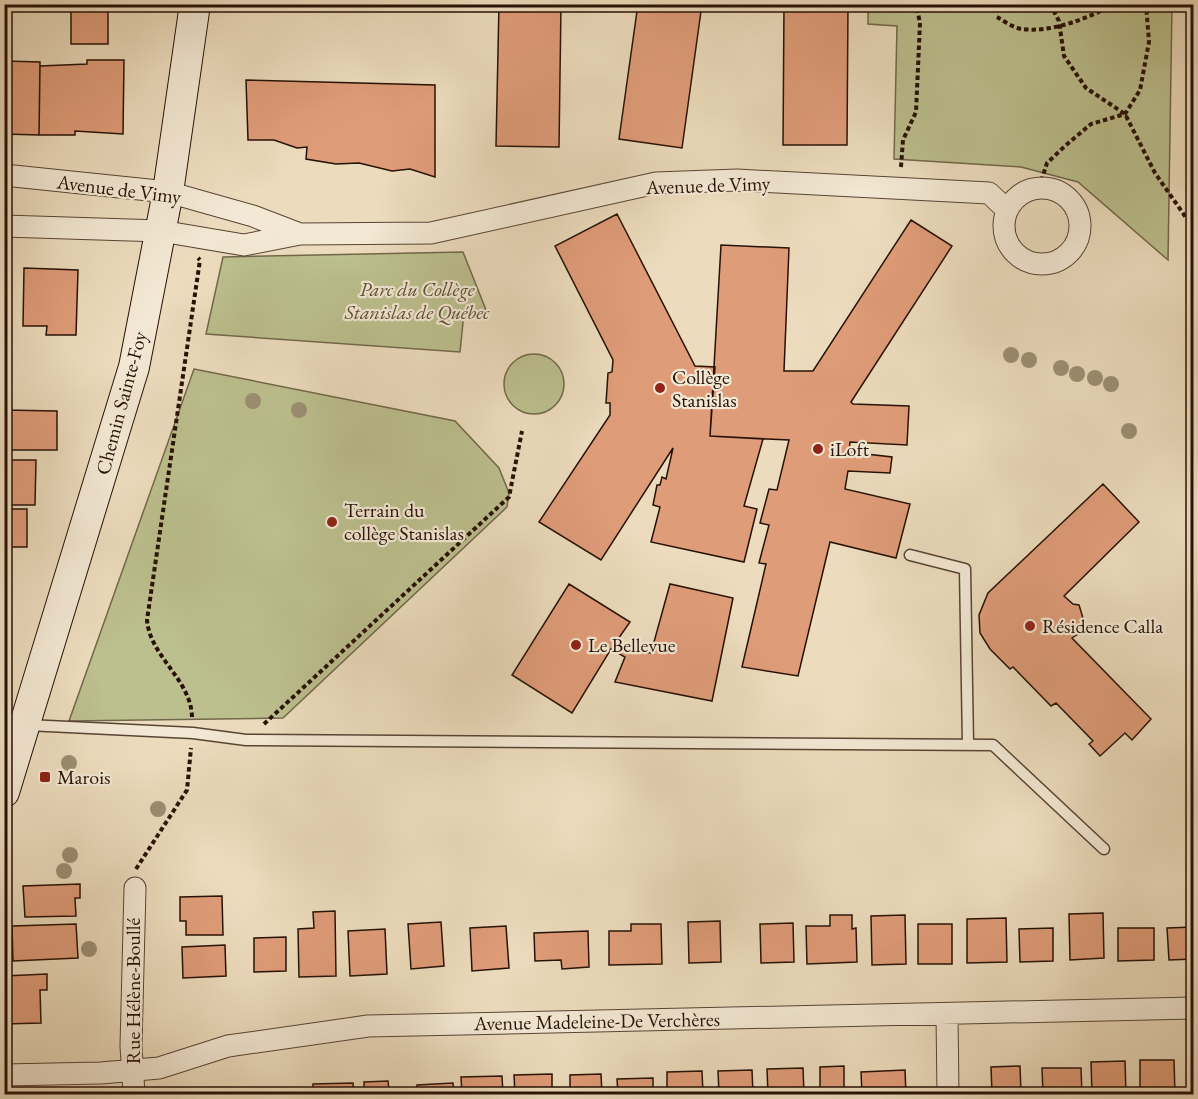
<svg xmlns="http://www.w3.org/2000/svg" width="1198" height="1099" font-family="'EB Garamond',serif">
<rect width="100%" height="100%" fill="#ecdcbd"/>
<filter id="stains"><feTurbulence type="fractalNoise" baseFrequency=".00333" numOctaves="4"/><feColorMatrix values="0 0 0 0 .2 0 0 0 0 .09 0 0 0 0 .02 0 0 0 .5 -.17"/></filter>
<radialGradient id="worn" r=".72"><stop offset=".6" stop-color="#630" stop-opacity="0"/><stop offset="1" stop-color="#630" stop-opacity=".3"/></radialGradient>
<path fill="#bcbf8e" stroke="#72684a" stroke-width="1.5" d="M 868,5 L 1172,5 L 1168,260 L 1078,182 L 1021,167 L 894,159 L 897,26 L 868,24 Z
M 463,252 L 486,310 L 464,313 L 460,352 L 206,334 L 223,257 Z
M504 384a30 30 0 1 1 60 0a30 30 0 1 1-60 0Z
M 194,369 L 455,421 L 499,468 L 509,493 L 507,507 L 283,718 L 69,721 Z"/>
<path fill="#df9c78" stroke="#271106" stroke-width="1.5" d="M 293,4 L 376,4 L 376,9 L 293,7 Z
M 499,4 L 561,4 L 559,147 L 496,146 Z
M 638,4 L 702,4 L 682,148 L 619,139 Z
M 784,4 L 848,4 L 847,145 L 783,145 Z
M 71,6 L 108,6 L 108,44 L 71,44 Z
M 87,60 L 124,60 L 123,134 L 75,131 L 75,135 L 39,135 L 40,66 L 87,64 Z
M 4,61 L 40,62 L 39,135 L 4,134 Z
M 246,80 L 435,85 L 435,177 L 410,169 L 392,171 L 359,163 L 336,164 L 306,159 L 307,147 L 297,148 L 274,140 L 248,140 Z
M 617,214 L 695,366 L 715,367 L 710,436 L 763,439 L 744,506 L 757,509 L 744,562 L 651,542 L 660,507 L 653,505 L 657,485 L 660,485 L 662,477 L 666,479 L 673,448 L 601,560 L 539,522 L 610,415 L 610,403 L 606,403 L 608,373 L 612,372 L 613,360 L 555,246 Z
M 911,220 L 952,246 L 851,402 L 853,404 L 909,406 L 907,445 L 850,442 L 849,452 L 892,457 L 890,473 L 848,471 L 845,489 L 910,504 L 896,558 L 830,542 L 798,676 L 742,667 L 766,564 L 759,563 L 769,525 L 760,523 L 769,489 L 777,490 L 789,440 L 710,436 L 721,245 L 789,248 L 784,371 L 813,371 Z
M 24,268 L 78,270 L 76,335 L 46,335 L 47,326 L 23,326 Z
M 1191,306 L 1194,306 L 1194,357 L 1191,357 Z
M 1192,404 L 1194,404 L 1194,452 L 1191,452 Z
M 4,410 L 57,411 L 57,450 L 4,450 Z
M 4,460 L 36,460 L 35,505 L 4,505 Z
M 1103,484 L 1139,522 L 1064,596 L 1073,604 L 1079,605 L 1083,618 L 1078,634 L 1072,638 L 1151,719 L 1132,740 L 1125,733 L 1100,756 L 1089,744 L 1093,741 L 1056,703 L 1051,706 L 1013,667 L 1010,669 L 990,649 L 980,633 L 979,615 L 988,593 Z
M 4,509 L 27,509 L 27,547 L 4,547 Z
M 1191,525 L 1194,525 L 1194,573 L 1190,573 Z
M 569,584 L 630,622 L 616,642 L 629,650 L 651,653 L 670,584 L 733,598 L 712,701 L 615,682 L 625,657 L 611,649 L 572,713 L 512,675 Z
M 1189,621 L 1194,621 L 1194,670 L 1188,670 Z
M 80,884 L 80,898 L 75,898 L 76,916 L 25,917 L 23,886 Z
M 222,896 L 223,935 L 186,935 L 186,921 L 180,921 L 180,897 Z
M 335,911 L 336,976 L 299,977 L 298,929 L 314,928 L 313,912 Z
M 1103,913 L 1104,958 L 1070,960 L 1069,914 Z
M 830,915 L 852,915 L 852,929 L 856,928 L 857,962 L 807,964 L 806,926 L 830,926 Z
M 905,915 L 906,964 L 872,965 L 871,916 Z
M 1006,918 L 1007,962 L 967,963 L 967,919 Z
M 720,921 L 721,962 L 689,963 L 688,922 Z
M 441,922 L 444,966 L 411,969 L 408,924 Z
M 793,923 L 794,962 L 761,963 L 760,924 Z
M 76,924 L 78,958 L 13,961 L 12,926 Z
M 631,924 L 661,924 L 662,964 L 609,965 L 609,931 L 631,931 Z
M 918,924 L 952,924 L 952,964 L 918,964 Z
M 506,926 L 509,968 L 472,971 L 470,928 Z
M 1194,927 L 1194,959 L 1169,960 L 1167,928 Z
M 1053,928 L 1053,961 L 1020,962 L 1019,929 Z
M 1118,928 L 1154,928 L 1154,960 L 1118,961 Z
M 385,929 L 387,974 L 350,976 L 348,931 Z
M 588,931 L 589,967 L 562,969 L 561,960 L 535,961 L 534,933 Z
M 286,937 L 286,971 L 254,972 L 254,938 Z
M 225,945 L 226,976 L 183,978 L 182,947 Z
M 47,974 L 47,990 L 40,990 L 41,1023 L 4,1024 L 4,976 Z
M 1140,1060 L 1174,1060 L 1175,1094 L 1140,1094 Z
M 1125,1061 L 1126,1094 L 1092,1094 L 1091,1062 Z
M 1187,1061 L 1194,1061 L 1194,1093 L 1187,1093 Z
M 844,1066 L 844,1094 L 820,1094 L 820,1067 Z
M 1020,1066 L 1021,1093 L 992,1094 L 991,1067 Z
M 803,1068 L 804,1094 L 768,1094 L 767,1069 Z
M 1042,1068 L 1081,1068 L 1082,1094 L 1043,1094 Z
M 752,1070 L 753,1094 L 719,1094 L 718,1071 Z
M 905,1070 L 906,1094 L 862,1094 L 861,1072 Z
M 702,1071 L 703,1094 L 667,1094 L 667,1072 Z
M 552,1074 L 552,1094 L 515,1094 L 514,1075 Z
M 601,1074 L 602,1094 L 570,1094 L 570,1075 Z
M 502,1076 L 503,1094 L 462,1094 L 461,1077 Z
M 653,1078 L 653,1094 L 618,1094 L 617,1079 Z
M 388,1081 L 389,1090 L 406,1090 L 406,1094 L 364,1094 L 364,1082 Z
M 353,1083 L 354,1094 L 313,1094 L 313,1084 Z
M 453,1083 L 454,1094 L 417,1094 L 417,1085 Z
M 285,1088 L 287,1094 L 264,1094 Z"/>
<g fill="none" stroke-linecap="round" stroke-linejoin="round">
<defs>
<path id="lane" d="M 910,555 L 965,569 L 968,745
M 27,725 L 193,733 L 246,740 L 993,745 L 1104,849"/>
<path id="street" d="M 4,175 L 168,192 L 253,216 L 300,234
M1004 226a38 38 0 1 1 76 0a38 38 0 1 1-76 0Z
M 4,226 L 161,231 L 244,245 L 300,234 L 431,233 L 656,183 L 737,180 L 989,193 L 1007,210
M 947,1014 L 948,1094
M 4,1075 L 101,1073 L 159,1068 L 228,1046 L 368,1026 L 1194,1008
M 134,1094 L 131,1046 L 135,888"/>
<path id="secondary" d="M 4,792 L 134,367 L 168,192 L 195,4"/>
</defs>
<use href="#lane" stroke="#584434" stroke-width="13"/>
<use href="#street" stroke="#584434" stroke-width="23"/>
<use href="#secondary" stroke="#271106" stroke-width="32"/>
<path stroke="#271106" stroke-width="4" stroke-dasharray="4.5 3" stroke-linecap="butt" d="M 1050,4 L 1059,21 L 1064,56 L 1086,88 L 1125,114 L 1155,173 L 1187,219 L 1194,223
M 997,17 C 1004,21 1013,28 1022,29 C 1052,33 1088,18 1115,4
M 901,167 L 903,140 L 916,112 L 920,23 L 916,4
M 1039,188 L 1047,163 L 1065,146 L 1091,124 L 1125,114 L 1140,90 L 1149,42 L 1146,4
M 192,717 C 191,679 150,657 147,620 L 200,260 L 198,258
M 264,724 L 509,497 L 522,431
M 136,869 L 187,790 L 191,748"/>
<use href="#lane" stroke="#f3e8d4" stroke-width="10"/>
<use href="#street" stroke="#f3e8d4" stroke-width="21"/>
<use href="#secondary" stroke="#f3e8d4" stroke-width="30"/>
</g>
<g fill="#9c8e73">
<circle cx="1011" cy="355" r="8"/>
<circle cx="1029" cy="360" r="8"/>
<circle cx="1061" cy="368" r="8"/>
<circle cx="1077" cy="374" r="8"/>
<circle cx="1095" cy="378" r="8"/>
<circle cx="1111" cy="384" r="8"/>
<circle cx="253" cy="401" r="8"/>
<circle cx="299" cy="410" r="8"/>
<circle cx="1129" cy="431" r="8"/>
<circle cx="69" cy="763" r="8"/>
<circle cx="158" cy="809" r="8"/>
<circle cx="70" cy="855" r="8"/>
<circle cx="64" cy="871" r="8"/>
<circle cx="89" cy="949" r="8"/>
</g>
<g fill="#8f2418" stroke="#f3e8d4" stroke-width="2">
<circle cx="660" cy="388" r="6"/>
<circle cx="818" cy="449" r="6"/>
<circle cx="332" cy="522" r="6"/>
<circle cx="1030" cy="626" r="6"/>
<circle cx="576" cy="645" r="6"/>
<rect x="39" y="771" width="12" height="12" rx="3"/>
</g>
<g text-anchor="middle" stroke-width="4.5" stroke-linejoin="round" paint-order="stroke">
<g font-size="20" fill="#271106" stroke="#f3e8d4">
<text transform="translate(708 185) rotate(-2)" y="7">Avenue de Vimy</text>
<text transform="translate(119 189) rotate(7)" y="7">Avenue de Vimy</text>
<text transform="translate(121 403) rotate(-75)" y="7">Chemin Sainte-Foy</text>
<text transform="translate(133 991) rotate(-90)" y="7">Rue Hélène-Boullé</text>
<text transform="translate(597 1021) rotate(-1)" y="7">Avenue Madeleine-De Verchères</text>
</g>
<g font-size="20" font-style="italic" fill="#5b4e36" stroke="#f3e8d4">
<text x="417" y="296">Parc du Collège<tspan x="417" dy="23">Stanislas de Québec</tspan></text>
</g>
<g font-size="20" fill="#271106" stroke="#f3e8d4" text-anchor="start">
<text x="672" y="384">Collège<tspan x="672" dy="23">Stanislas</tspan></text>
<text x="830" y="456">iLoft</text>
<text x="344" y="517">Terrain du<tspan x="344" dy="23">collège Stanislas</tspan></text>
<text x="1042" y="633">Résidence Calla</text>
<text x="588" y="652">Le Bellevue</text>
<text x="57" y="784">Marois</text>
</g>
</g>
<rect width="1198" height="1099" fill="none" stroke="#ecdcbd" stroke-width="24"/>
<rect x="6" y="6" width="1186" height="1087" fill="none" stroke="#271106" stroke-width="3"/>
<rect x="12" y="12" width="1174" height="1075" fill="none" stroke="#271106" stroke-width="1.5"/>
<rect width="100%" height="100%" filter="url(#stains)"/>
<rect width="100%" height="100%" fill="url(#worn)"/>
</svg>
